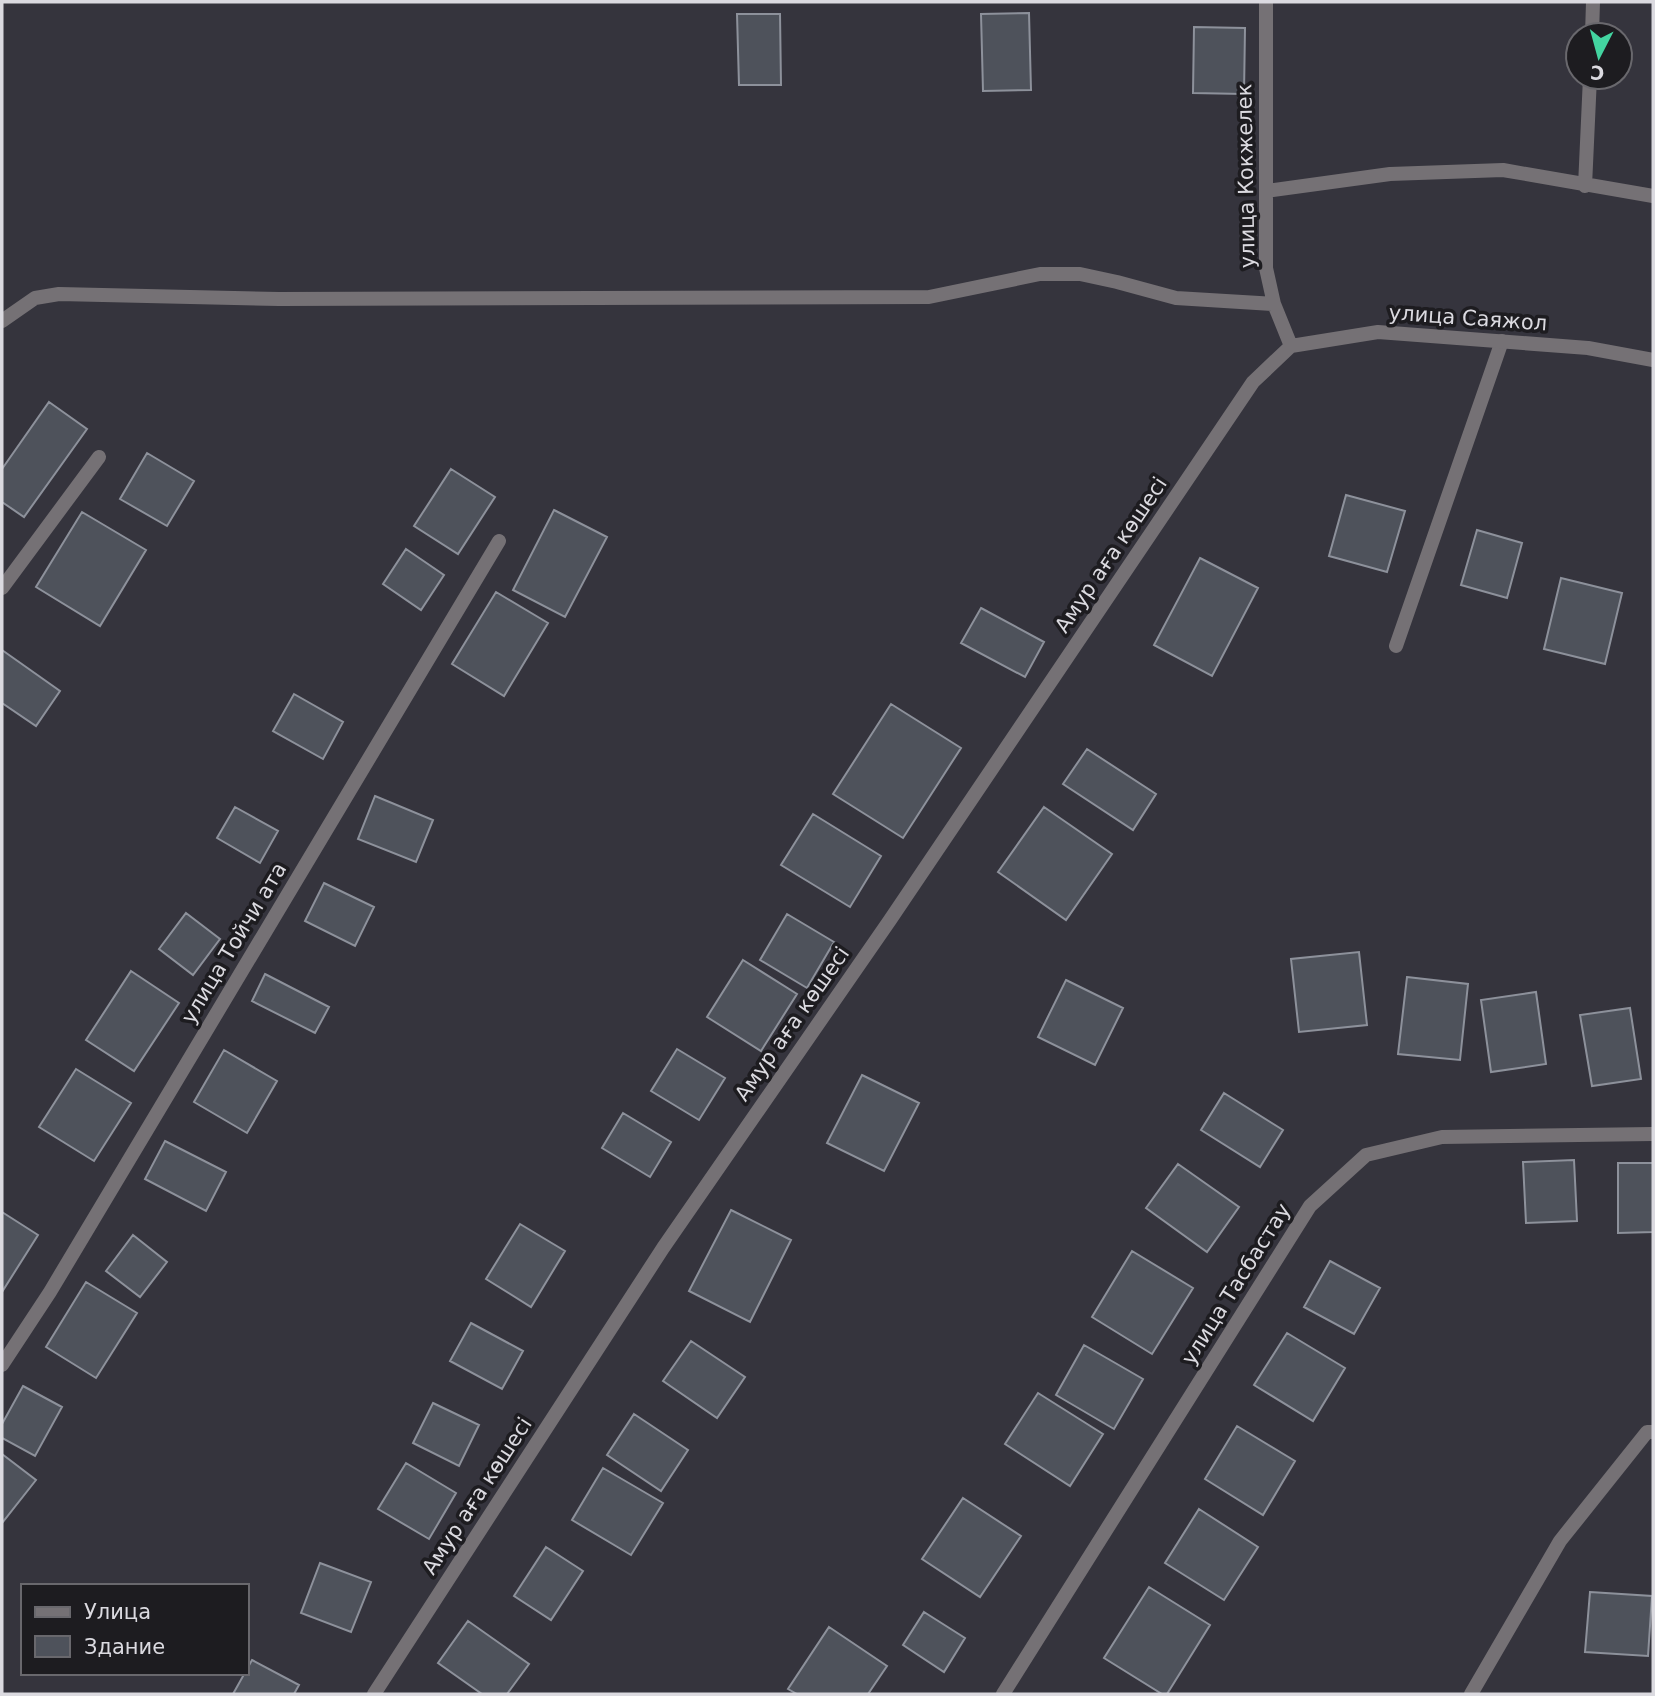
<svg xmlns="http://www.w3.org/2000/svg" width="1655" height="1696" font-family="'DejaVu Sans',sans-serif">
<rect width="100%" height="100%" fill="#35343d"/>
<path fill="#4e525b" stroke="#8d919b" stroke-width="2" d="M 1029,13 L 1031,90 L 983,91 L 981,14 Z
M 737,14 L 780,14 L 781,85 L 739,85 Z
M 1194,27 L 1245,28 L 1244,94 L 1193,93 Z
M 49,402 L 87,429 L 24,517 L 2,502 L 2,469 Z
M 147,453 L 194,481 L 167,526 L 120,499 Z
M 451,469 L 495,497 L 458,554 L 414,526 Z
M 1346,495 L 1405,511 L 1387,572 L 1329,556 Z
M 554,510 L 607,537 L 565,617 L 513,590 Z
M 82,512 L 146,550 L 100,626 L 36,587 Z
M 1477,530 L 1522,543 L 1507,598 L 1461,585 Z
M 406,549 L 444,575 L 421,610 L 383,584 Z
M 1200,558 L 1258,588 L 1212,676 L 1154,645 Z
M 1561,578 L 1622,593 L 1605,664 L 1544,649 Z
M 496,592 L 548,623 L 504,696 L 452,664 Z
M 981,608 L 1044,642 L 1025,677 L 961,643 Z
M 2,650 L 60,691 L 36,726 L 2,703 Z
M 294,694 L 343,722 L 323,759 L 273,731 Z
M 891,704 L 961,748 L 903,838 L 833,794 Z
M 1087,749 L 1156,794 L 1133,830 L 1063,784 Z
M 375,796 L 433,820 L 416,862 L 358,839 Z
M 235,807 L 278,831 L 260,863 L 217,838 Z
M 1044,807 L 1112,854 L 1066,920 L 998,872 Z
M 813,814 L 881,856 L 850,907 L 781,865 Z
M 324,883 L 374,907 L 355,946 L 305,921 Z
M 186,913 L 220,939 L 193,975 L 159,949 Z
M 787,914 L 834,942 L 807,988 L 760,960 Z
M 1359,952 L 1367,1025 L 1299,1032 L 1291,959 Z
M 743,960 L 797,994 L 761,1051 L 707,1017 Z
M 131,971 L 179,1003 L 134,1071 L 86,1040 Z
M 265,974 L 329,1007 L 315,1033 L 252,1001 Z
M 1407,977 L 1468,984 L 1460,1060 L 1398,1054 Z
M 1066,980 L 1123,1008 L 1095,1065 L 1038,1037 Z
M 1536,992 L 1546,1064 L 1491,1072 L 1481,1000 Z
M 1630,1008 L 1641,1079 L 1592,1086 L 1580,1015 Z
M 677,1049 L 725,1078 L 699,1120 L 651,1091 Z
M 224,1050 L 277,1081 L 247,1133 L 194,1102 Z
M 76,1069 L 131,1103 L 94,1161 L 39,1127 Z
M 862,1075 L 919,1103 L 884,1171 L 827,1143 Z
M 1224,1093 L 1283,1130 L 1260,1167 L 1201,1130 Z
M 623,1113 L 671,1142 L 650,1177 L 602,1148 Z
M 165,1141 L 226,1172 L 206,1211 L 145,1179 Z
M 1574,1160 L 1577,1221 L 1526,1223 L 1523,1162 Z
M 1618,1163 L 1653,1163 L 1653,1232 L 1618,1233 Z
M 1178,1164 L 1239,1207 L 1207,1252 L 1146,1208 Z
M 731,1210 L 791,1240 L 750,1322 L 689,1291 Z
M 2,1212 L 38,1235 L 2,1292 Z
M 520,1224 L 565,1251 L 531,1307 L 486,1279 Z
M 133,1235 L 167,1262 L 140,1297 L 106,1271 Z
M 1132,1251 L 1193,1288 L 1152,1354 L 1092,1317 Z
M 1330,1261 L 1380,1288 L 1354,1334 L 1304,1307 Z
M 86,1282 L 137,1313 L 96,1378 L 46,1347 Z
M 471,1323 L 523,1351 L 502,1389 L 450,1361 Z
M 1287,1333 L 1345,1368 L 1313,1421 L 1254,1385 Z
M 691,1341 L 745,1377 L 717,1418 L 663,1381 Z
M 1084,1345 L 1143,1379 L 1114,1429 L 1056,1395 Z
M 23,1386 L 62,1407 L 35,1456 L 2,1438 L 2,1424 Z
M 1038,1393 L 1103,1434 L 1070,1486 L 1005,1444 Z
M 433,1403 L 479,1425 L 459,1466 L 413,1443 Z
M 634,1414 L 688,1450 L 661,1491 L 607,1455 Z
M 1237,1426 L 1295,1461 L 1263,1515 L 1205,1479 Z
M 2,1454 L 36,1480 L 2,1523 Z
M 406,1463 L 456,1493 L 429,1539 L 378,1509 Z
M 603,1468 L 663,1503 L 631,1555 L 572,1520 Z
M 963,1498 L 1021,1536 L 980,1597 L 922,1559 Z
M 1199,1509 L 1258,1547 L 1224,1600 L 1165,1563 Z
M 546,1547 L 583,1571 L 551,1620 L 514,1596 Z
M 320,1563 L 371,1582 L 351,1632 L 301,1613 Z
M 1149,1587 L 1210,1625 L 1167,1694 L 1162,1694 L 1104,1658 Z
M 1590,1592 L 1652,1596 L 1648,1656 L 1585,1652 Z
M 924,1612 L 965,1638 L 944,1672 L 903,1645 Z
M 468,1621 L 529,1664 L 507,1694 L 482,1694 L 438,1663 Z
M 829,1627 L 887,1666 L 868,1694 L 797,1694 L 788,1689 Z
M 252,1660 L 299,1685 L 294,1694 L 233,1694 Z"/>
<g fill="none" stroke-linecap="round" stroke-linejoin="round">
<path stroke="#757175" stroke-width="14" d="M 1396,646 L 1502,341"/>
<path stroke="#757175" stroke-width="14" d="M 1266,2 L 1266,268 L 1274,304 L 1291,346
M 1592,35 L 1593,2
M 1585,186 L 1590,77
M 1266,191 L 1390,174 L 1503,170 L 1653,196
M 2,321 L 35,298 L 59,294 L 279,299 L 929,297 L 1040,274 L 1080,274 L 1117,282 L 1176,298 L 1274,304
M 2,588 L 99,457
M 2,1365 L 50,1292 L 499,541
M 374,1694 L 663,1248 L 890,920 L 1253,382 L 1291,346 L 1378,332 L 1588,348 L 1653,360
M 1003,1694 L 1310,1206 L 1366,1155 L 1442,1137 L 1653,1134
M 1471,1694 L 1560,1541 L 1647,1432 L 1653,1432"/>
</g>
<g text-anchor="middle" stroke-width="7" stroke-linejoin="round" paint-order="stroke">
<g font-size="21" fill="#dbdae0" stroke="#1d1c20">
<text transform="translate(1246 176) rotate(-91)" y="7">улица Кокжелек</text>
<text transform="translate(1468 318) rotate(4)" y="7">улица Саяжол</text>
<text transform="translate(1111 555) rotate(-56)" y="7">Амур аға көшесі</text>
<text transform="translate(234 943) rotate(-59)" y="7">улица Тойчи ата</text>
<text transform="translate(792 1024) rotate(-55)" y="7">Амур аға көшесі</text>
<text transform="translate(1236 1284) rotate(-58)" y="7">улица Тасбастау</text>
<text transform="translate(477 1496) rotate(-57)" y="7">Амур аға көшесі</text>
</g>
</g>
<rect width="1655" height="1696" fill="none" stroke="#dbdae0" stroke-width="7"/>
<rect x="21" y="1584" width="228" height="91" fill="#1d1c20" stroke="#69686d" stroke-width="2"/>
<rect x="35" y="1607" width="35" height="10" fill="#757175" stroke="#69686d" stroke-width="2"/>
<text x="84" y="1619" font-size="21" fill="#dbdae0">Улица</text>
<rect x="35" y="1636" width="35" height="21" fill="#4e525b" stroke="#69686d" stroke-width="2"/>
<text x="84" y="1654" font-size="21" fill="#dbdae0">Здание</text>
<g transform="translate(1599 56) rotate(186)"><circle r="33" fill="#1d1c20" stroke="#69686d" stroke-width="2"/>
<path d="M0-5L12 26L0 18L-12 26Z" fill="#43d4a0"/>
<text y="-10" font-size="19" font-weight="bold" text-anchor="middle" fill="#dbdae0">С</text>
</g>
</svg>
